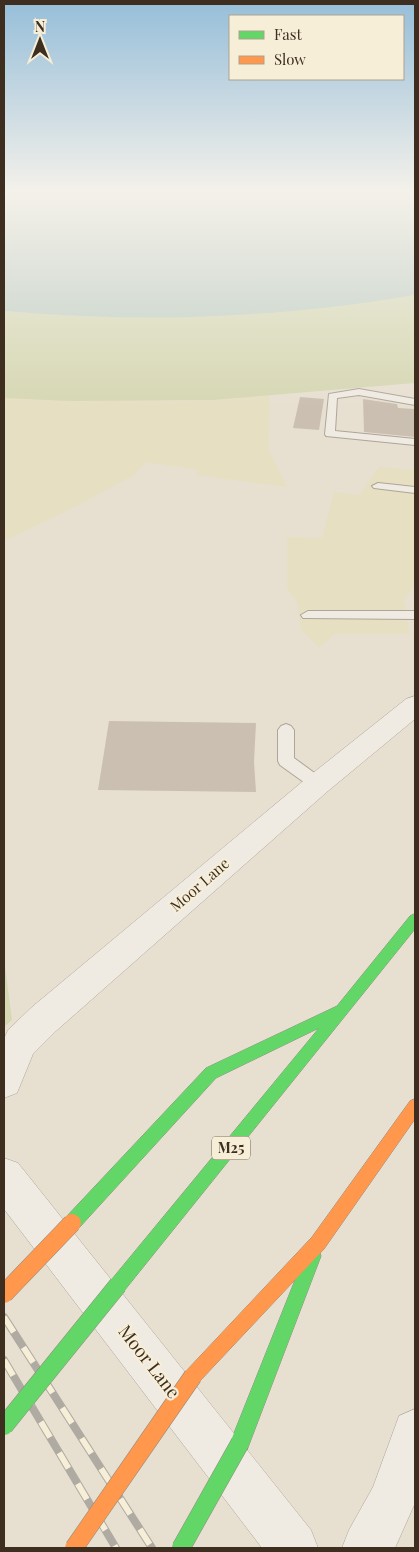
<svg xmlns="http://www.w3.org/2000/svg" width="419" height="1552" font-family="'Playfair Display',serif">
<rect width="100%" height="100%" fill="#e7e0d1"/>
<path fill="#e6dfc2" d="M 270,395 L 268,449 L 287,487 L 196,475 L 198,470 L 146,462 L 134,475 L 73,508 L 4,541 L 4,398 L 170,401 L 213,400 Z
M 379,467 L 415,470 L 415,585 L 404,601 L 410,634 L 335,634 L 319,648 L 301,630 L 297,602 L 287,588 L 287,537 L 322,538 L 334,492 L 359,495 Z"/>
<path fill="#d6d7b3" d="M 415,295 L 415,383 L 213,400 L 70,401 L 4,398 L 4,311 C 141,323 279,316 415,295 Z
M 4,958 L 12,1020 L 4,1027 Z"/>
<path fill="#bcccc2" d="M 4,191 L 415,191 L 415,295 C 280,318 140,323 4,311 Z"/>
<path fill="#cbbfb2" d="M 300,397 L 324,399 L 319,430 L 293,428 Z
M 363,399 L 397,404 L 398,408 L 415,409 L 415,437 L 364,432 Z
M 109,721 L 256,723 L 254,762 L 256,792 L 98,790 Z"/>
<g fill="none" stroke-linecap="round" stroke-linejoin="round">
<defs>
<path id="lane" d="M 359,389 L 415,399 L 415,405 L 359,395 L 337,398 L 335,431 L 415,439 L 415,445 L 326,436 L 325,434 L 329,394 Z
M 378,483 L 415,487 L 415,493 L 374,488 L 372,486 Z
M 308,611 L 415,611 L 415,619 L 303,618 L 301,615 Z
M 286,724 L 291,726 L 294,730 L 294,758 L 324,780 L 326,784 L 324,788 L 318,790 L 312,788 L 280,765 L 278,761 L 278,730 L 281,726 Z"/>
<path id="street" d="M 415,696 L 415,719 L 328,791 L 56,1031 L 33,1054 L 17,1093 L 4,1098 L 4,1039 L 8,1030 L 32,1007 L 308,777 L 406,699 Z
M 4,1158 L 18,1163 L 311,1530 L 318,1548 L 262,1548 L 4,1209 Z
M 415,1409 L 415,1503 L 395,1548 L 342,1548 L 349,1530 L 373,1487 L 399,1416 Z"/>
<path id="fast" d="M 415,914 L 415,929 L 124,1291 L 118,1294 L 112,1291 L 109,1285 L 112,1279 L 319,1028 L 216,1078 L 78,1229 L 72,1231 L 66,1229 L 64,1223 L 66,1217 L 206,1068 L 337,1006 L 410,916 Z
M 313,1248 L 319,1250 L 321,1256 L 247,1450 L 240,1453 L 233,1450 L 230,1443 L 307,1250 Z"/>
<path id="slow" d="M 415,1099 L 415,1119 L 324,1249 L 199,1382 L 193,1385 L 187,1382 L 184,1376 L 187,1370 L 312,1237 L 410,1101 Z"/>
</defs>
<use href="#lane" stroke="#ada599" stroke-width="2"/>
<use href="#street" stroke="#ada599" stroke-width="1"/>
<use href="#fast" stroke="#928b80" stroke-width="1"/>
<use href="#slow" stroke="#928b80" stroke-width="1"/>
<use href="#lane" fill="#efebe3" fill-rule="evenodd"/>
<use href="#street" fill="#efebe3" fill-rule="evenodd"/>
<use href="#fast" fill="#63d668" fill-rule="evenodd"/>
<use href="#slow" fill="#ff974d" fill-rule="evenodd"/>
<defs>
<path id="rail" d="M 4,1317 L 152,1548
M 4,1360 L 116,1548"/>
</defs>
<use href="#rail" stroke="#afaaa2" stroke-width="8"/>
<use href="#rail" stroke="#f7eed8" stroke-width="6" stroke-dasharray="18" stroke-linecap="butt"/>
<defs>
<path id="fast-bridge" d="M 4,1426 L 118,1285
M 181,1548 L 240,1443"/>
<path id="slow-bridge" d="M 4,1294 L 72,1223
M 74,1548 L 193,1376"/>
</defs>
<use href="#fast-bridge" stroke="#928b80" stroke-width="19" stroke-linecap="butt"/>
<use href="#slow-bridge" stroke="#928b80" stroke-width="19" stroke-linecap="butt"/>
<use href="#fast-bridge" stroke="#63d668" stroke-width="18"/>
<use href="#slow-bridge" stroke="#ff974d" stroke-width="18"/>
</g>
<linearGradient id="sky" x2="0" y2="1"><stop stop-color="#96bed9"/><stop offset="0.47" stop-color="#f4f1ea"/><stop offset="1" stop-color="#f4f1ea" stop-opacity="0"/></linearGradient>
<rect width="419" height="408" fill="url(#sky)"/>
<g text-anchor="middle" stroke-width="4.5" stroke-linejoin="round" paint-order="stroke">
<rect fill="#f7eed8" stroke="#756857" stroke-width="1" x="212" y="1136.5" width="38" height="23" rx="4"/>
<g font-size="14" font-weight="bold" fill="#3d2e20">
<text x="231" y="1153">M25</text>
</g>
<g font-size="15" fill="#3d2e20" stroke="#f7eed8">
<text transform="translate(200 885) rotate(-41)" y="5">Moor Lane</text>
</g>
<g font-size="18" fill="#3d2e20" stroke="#f7eed8">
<text transform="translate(149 1362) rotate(52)" y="6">Moor Lane</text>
</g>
</g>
<rect width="419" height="1552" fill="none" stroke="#3d2e20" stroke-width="10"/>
<rect x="229" y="15" width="175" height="65" fill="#f7eed8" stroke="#ada18e"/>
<rect x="239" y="31" width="25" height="8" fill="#63d668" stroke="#ada18e"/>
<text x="274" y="40" font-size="15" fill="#3d2e20">Fast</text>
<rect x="239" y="56" width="25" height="8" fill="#ff974d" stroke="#ada18e"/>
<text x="274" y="65" font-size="15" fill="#3d2e20">Slow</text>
<g transform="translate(40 40)" stroke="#f7eed8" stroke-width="4" paint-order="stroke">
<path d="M0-4L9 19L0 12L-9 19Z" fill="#3d2e20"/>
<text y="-8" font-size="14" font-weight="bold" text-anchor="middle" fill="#3d2e20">N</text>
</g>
</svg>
